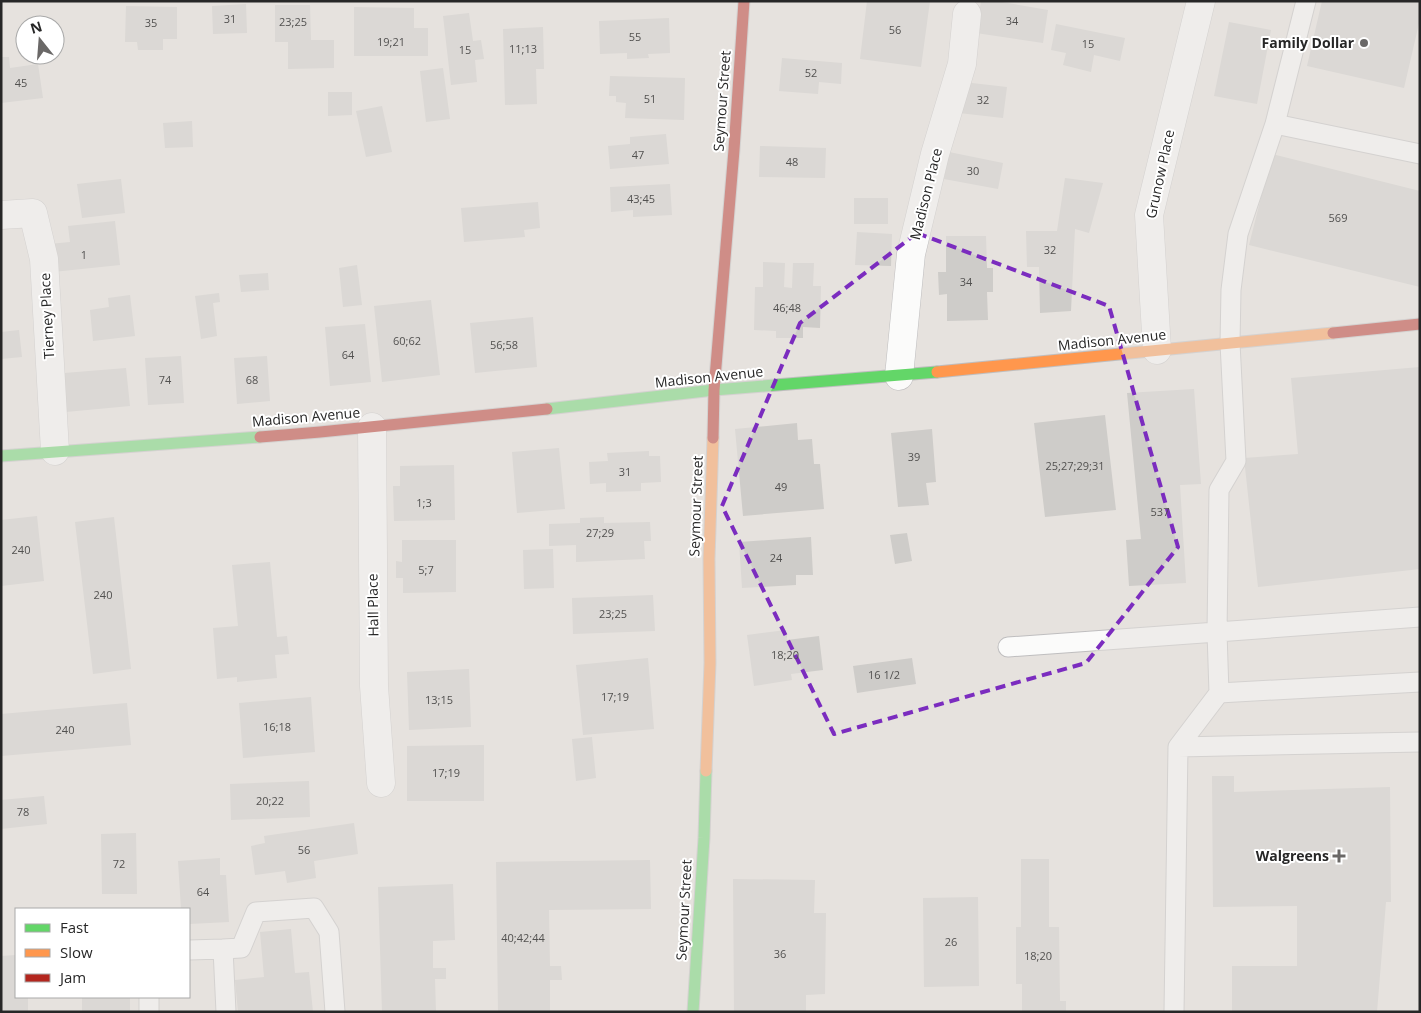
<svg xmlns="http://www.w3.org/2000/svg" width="1421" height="1013" font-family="'Open Sans',sans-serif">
<rect width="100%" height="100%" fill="#e6e2de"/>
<path fill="#ceccc9" d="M 867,1 L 930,1 L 921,67 L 860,59 Z
M 981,1 L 996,1 L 1048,10 L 1043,43 L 976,33 Z
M 1322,1 L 1420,1 L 1420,19 L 1404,88 L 1307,66 Z
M 246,4 L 247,33 L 213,34 L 212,6 Z
M 275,5 L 310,5 L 311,40 L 334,40 L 334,68 L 288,69 L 288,42 L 275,42 Z
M 126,6 L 177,7 L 177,39 L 163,39 L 163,50 L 138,50 L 137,42 L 125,42 Z
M 354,7 L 414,8 L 414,28 L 428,28 L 428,56 L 354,56 Z
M 469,13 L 473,41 L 481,40 L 484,59 L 475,60 L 477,82 L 451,85 L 443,16 Z
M 669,18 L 670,53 L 648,54 L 649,58 L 627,59 L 627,53 L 600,54 L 599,21 Z
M 1229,22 L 1271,30 L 1257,104 L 1214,96 Z
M 1056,24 L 1125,38 L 1120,61 L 1094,55 L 1091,72 L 1063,65 L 1066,53 L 1051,50 Z
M 543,27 L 544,69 L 536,69 L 537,104 L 505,105 L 503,29 Z
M 1,57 L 9,57 L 10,68 L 38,64 L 43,98 L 1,103 Z
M 782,58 L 842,63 L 841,84 L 819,82 L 818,94 L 779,91 Z
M 443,68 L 450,119 L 426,122 L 420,71 Z
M 610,76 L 685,78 L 684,120 L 625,118 L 626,103 L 616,102 L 616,96 L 609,96 Z
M 963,82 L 1007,87 L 1003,118 L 959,113 Z
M 328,92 L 352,92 L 352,115 L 328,116 Z
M 382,106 L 392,152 L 366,157 L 356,111 Z
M 192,121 L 193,147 L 165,148 L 163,123 Z
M 666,134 L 669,164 L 610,169 L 608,146 L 630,144 L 630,137 Z
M 760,146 L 826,148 L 825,178 L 759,177 Z
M 949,152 L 1003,163 L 998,189 L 944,179 Z
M 1272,154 L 1420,191 L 1420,287 L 1249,245 Z
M 1065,178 L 1103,183 L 1089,233 L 1075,229 L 1071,311 L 1040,313 L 1039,267 L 1027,267 L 1026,231 L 1057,231 Z
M 121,179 L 125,213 L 82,218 L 77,184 Z
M 670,184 L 672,215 L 633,217 L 633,210 L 611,212 L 610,187 Z
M 854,198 L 888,198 L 888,224 L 854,224 Z
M 538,202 L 540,228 L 524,230 L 525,237 L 464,242 L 461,208 Z
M 115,221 L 120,265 L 53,272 L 49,244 L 70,242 L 68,226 Z
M 857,232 L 892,234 L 891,266 L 855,265 Z
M 946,236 L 986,236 L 987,268 L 993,268 L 993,292 L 987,292 L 988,320 L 947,321 L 947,294 L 939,295 L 938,272 L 946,272 Z
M 763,262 L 785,263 L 784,287 L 792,288 L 793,263 L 814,263 L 813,286 L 821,286 L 820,328 L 803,327 L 803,338 L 776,338 L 776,331 L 754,330 L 755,287 L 763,287 Z
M 357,265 L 362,305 L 343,307 L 339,268 Z
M 268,273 L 269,290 L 241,292 L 239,275 Z
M 219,293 L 220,302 L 213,303 L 217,336 L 201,339 L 195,296 Z
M 130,295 L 135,336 L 93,341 L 90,310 L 109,307 L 108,298 Z
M 431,300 L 440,375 L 382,382 L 374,306 Z
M 533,317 L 537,367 L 475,373 L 470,323 Z
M 365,324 L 371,382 L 330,386 L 325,327 Z
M 19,330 L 22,357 L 1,359 L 1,332 Z
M 181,356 L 184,403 L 148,405 L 145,358 Z
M 267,356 L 270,401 L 237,404 L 234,358 Z
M 1420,367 L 1420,569 L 1258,587 L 1244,458 L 1298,454 L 1291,378 Z
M 126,368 L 130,406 L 55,413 L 52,374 Z
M 1194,389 L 1201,484 L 1180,485 L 1186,583 L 1129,586 L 1126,540 L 1141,539 L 1127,393 Z
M 1105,415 L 1116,510 L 1045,517 L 1034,423 Z
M 797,423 L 798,440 L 812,439 L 814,464 L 820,464 L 824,509 L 743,516 L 735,429 Z
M 932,429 L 936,482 L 926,483 L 929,505 L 898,507 L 891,433 Z
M 559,448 L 565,509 L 517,513 L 512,452 Z
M 649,451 L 649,456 L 660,456 L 661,482 L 641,483 L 641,491 L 606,492 L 606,483 L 590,484 L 589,462 L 608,461 L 607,453 Z
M 454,465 L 455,520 L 394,521 L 393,486 L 400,486 L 400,466 Z
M 37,516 L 44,581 L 1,586 L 1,520 Z
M 114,517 L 131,669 L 93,674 L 75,522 Z
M 604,517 L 604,523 L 650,522 L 651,541 L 644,541 L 645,559 L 576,562 L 576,545 L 549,546 L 549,524 L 580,523 L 580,518 Z
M 907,533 L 912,561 L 895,564 L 890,535 Z
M 811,537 L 813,575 L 796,575 L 796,585 L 742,588 L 739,542 Z
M 402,540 L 456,540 L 456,592 L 403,593 L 403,578 L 396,578 L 396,561 L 402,562 Z
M 553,549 L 554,588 L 524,589 L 523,550 Z
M 270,562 L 277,637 L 287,636 L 289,654 L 275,655 L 277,678 L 237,682 L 237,677 L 217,679 L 213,628 L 238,626 L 232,565 Z
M 653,595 L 655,631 L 573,634 L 572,598 Z
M 786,630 L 787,640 L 819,636 L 823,670 L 791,674 L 792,680 L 754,686 L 747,635 Z
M 648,658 L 654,729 L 583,735 L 576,665 Z
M 912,658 L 916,684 L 857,693 L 853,666 Z
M 469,669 L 471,727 L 409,730 L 407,672 Z
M 311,697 L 315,752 L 243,758 L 239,703 Z
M 127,703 L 131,745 L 1,756 L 1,714 Z
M 592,737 L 596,778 L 576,781 L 572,739 Z
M 484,745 L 484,801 L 407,801 L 407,746 Z
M 1212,776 L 1234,776 L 1234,792 L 1390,787 L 1391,902 L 1386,902 L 1377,1012 L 1232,1012 L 1232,966 L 1297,966 L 1297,906 L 1213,907 Z
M 309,781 L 310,817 L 231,820 L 230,784 Z
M 44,796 L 47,824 L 1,829 L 1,800 Z
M 354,823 L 358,854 L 314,861 L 316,878 L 287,883 L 285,871 L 255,875 L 251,846 L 265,843 L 264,836 Z
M 136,833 L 137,894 L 102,894 L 101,834 Z
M 220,858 L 220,875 L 226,875 L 229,922 L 189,924 L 189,909 L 181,909 L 178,861 Z
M 1021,859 L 1049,859 L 1049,927 L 1059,927 L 1060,1001 L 1066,1001 L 1066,1012 L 1022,1012 L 1022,984 L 1016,984 L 1016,927 L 1021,927 Z
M 650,860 L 651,909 L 549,910 L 550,966 L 561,966 L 562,980 L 550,980 L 550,1012 L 498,1012 L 496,862 Z
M 733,879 L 815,880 L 814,913 L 826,913 L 825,994 L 806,995 L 806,1012 L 734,1012 Z
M 453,884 L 455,940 L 433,941 L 433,968 L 446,968 L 446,979 L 435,979 L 436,1012 L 382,1012 L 378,887 Z
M 978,897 L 979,986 L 924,987 L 923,898 Z
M 291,929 L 295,973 L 309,972 L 313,1012 L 238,1012 L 235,980 L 264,977 L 260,932 Z
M 16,955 L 16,997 L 28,997 L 28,1012 L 1,1012 L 1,956 Z
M 82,997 L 130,997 L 130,1012 L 82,1012 Z"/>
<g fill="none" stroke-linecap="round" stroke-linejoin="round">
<defs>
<path id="lane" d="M 1275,124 L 1420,154
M 1008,647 L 1217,632 L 1219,490 L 1236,461 L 1230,343 L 1231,290 L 1238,234 L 1275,124 L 1306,1
M 1219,693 L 1420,682
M 1178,747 L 1219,693 L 1217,632 L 1420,617
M 223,949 L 241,948 L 256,912 L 314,908 L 329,932 L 335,1012
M 189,950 L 223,949 L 226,1012
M 149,997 L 149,1012
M 1174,1012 L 1178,747 L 1420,742"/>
<path id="street" d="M 1,215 L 33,213 L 44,259 L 55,451
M 1157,350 L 1149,215 L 1201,1
M 899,376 L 911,254 L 935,154 L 962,64 L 967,14
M 372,427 L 374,686 L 381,783"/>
<path id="fast" d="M 547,409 L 714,390 L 937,372
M 1,456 L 260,437
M 693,1012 L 704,838 L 706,771"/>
<path id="slow" d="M 937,372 L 1333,333
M 706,771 L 710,663 L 709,559 L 713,438"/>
<path id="jam" d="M 1333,333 L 1420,324
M 260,437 L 320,432 L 547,409
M 713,438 L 714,390 L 734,150 L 744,1"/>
</defs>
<use href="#lane" stroke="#bfbebf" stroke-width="21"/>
<use href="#street" stroke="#bfbebf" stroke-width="29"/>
<use href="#fast" stroke="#bfbebf" stroke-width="13"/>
<use href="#slow" stroke="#bfbebf" stroke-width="13"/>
<use href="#jam" stroke="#bfbebf" stroke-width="13"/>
<use href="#lane" stroke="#fbfbfa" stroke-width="19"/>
<use href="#street" stroke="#fbfbfa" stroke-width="28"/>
<use href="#fast" stroke="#63d668" stroke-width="11"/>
<use href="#slow" stroke="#ff974d" stroke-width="11"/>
<use href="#jam" stroke="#b3261e" stroke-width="11"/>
</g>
<path d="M0 0H1421V1013H0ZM 917,233 L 1109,306 L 1178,547 L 1086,663 L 834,734 L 722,506 L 800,323 Z" fill="#e6e2de" fill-opacity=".55" fill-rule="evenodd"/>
<path fill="none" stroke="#7b2cbf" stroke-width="4" stroke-dasharray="10 6" stroke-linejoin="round" d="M 917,233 L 1109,306 L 1178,547 L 1086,663 L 834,734 L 722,506 L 800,323 Z"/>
<g fill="#6a6867" stroke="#fff" stroke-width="2">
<circle cx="1364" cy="43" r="5"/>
<path d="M1336.5 848.5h5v5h5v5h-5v5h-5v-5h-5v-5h5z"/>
</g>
<g text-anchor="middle" stroke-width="4" stroke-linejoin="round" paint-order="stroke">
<g font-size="11" fill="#525150">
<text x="230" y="23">31</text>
<text x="1012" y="25">34</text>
<text x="293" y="26">23;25</text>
<text x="151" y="27">35</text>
<text x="895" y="34">56</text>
<text x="635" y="41">55</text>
<text x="391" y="46">19;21</text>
<text x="1088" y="48">15</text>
<text x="523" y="53">11;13</text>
<text x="465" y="54">15</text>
<text x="811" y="77">52</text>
<text x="21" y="87">45</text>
<text x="650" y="103">51</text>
<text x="983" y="104">32</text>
<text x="638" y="159">47</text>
<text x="792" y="166">48</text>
<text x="973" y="175">30</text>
<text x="641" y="203">43;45</text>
<text x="1338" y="222">569</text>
<text x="1050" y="254">32</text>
<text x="84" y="259">1</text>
<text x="966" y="286">34</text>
<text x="787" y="312">46;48</text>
<text x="407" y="345">60;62</text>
<text x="504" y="349">56;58</text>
<text x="348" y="359">64</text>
<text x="165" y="384">74</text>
<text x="252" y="384">68</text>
<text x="914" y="461">39</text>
<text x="1075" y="470">25;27;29;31</text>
<text x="625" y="476">31</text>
<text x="781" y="491">49</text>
<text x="424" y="507">1;3</text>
<text x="1160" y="516">537</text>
<text x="600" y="537">27;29</text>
<text x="21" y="554">240</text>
<text x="776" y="562">24</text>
<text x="426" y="574">5;7</text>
<text x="103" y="599">240</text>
<text x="613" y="618">23;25</text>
<text x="785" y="659">18;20</text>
<text x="884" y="679">16 1/2</text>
<text x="615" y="701">17;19</text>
<text x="439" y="704">13;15</text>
<text x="277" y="731">16;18</text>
<text x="65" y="734">240</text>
<text x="446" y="777">17;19</text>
<text x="270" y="805">20;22</text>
<text x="23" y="816">78</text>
<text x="304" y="854">56</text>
<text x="119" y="868">72</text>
<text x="203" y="896">64</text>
<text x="523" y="942">40;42;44</text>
<text x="951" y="946">26</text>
<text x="780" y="958">36</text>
<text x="1038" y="960">18;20</text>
</g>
<g font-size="14" font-weight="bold" fill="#272727" stroke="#fff" text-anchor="end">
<text x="1354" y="48">Family Dollar</text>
<text x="1329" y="861">Walgreens</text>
</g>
<g font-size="14" fill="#272727" stroke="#fff">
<text transform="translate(722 101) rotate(-86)" y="5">Seymour Street</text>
<text transform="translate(1160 174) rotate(-78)" y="5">Grunow Place</text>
<text transform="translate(926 194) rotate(-76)" y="5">Madison Place</text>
<text transform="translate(47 316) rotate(-93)" y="5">Tierney Place</text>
<text transform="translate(1112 340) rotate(-6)" y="5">Madison Avenue</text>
<text transform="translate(709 377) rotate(-6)" y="5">Madison Avenue</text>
<text transform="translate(306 417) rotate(-5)" y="5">Madison Avenue</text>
<text transform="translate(696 506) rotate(-88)" y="5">Seymour Street</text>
<text transform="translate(373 605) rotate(-91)" y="5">Hall Place</text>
<text transform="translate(684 910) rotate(-87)" y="5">Seymour Street</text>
</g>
</g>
<rect width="1421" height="1013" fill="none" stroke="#272727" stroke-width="5"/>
<rect x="15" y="908" width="175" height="90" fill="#ffffff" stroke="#a9a9a9"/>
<rect x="25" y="924" width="25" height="8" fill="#63d668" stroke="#a9a9a9"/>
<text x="60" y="933" font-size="15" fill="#272727">Fast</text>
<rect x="25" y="949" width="25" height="8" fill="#ff974d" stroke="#a9a9a9"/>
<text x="60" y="958" font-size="15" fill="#272727">Slow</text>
<rect x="25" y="974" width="25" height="8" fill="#b3261e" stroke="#a9a9a9"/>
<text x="60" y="983" font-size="15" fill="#272727">Jam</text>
<g transform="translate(40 40) rotate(343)"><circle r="24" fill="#ffffff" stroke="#a9a9a9"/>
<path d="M0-4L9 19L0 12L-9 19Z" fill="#6a6867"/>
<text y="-8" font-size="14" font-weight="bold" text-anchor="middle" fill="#272727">N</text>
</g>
</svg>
